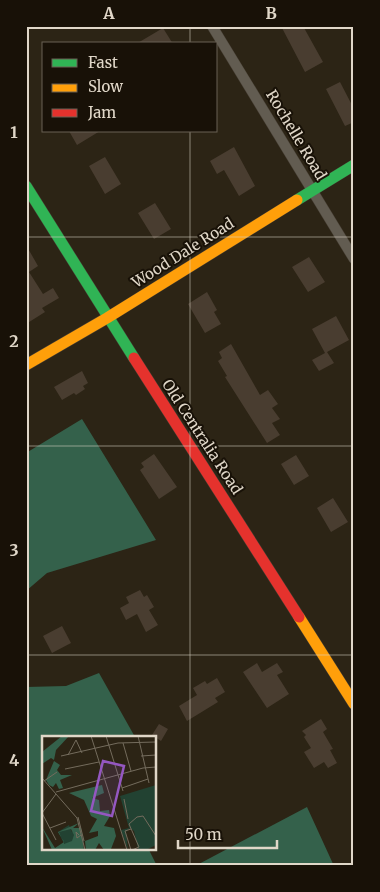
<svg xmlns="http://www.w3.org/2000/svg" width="380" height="892" font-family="Merriweather,serif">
<rect width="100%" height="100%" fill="#2c2415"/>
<path fill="#34614b" d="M 82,419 L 156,540 L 47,573 L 26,591 L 26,453 Z
M 99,673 L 135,737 L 44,737 L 44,848 L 148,848 L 157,866 L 26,866 L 26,687 L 66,686 Z
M 307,807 L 334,866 L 195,866 Z"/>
<path fill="#493d30" d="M 281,26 L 303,26 L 323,62 L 305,72 Z
M 163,28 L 173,44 L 136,44 Z
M 340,82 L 354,109 L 354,122 L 345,126 L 326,89 Z
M 69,131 L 100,131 L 77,145 Z
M 234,147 L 255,186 L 239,196 L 224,170 L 217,174 L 210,161 Z
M 105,157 L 121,184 L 105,194 L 89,166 Z
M 155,203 L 171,229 L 154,239 L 138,213 Z
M 26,245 L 38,266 L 29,272 L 43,294 L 53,288 L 59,298 L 42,308 L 45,312 L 26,324 Z
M 309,257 L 325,282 L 308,292 L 292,267 Z
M 207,292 L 217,310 L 214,312 L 221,324 L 205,333 L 188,304 Z
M 336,316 L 349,340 L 327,352 L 334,363 L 319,371 L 312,360 L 325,353 L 312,329 Z
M 231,344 L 260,395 L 268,390 L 278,404 L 272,408 L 280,419 L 272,423 L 280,435 L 267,443 L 225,377 L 227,376 L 218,361 L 222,358 L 219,352 Z
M 82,371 L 88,383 L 83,386 L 85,389 L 76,395 L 74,393 L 62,400 L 54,387 Z
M 154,454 L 177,487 L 159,499 L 140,470 L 144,467 L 141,463 Z
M 296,455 L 309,476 L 294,485 L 281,464 Z
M 333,498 L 348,522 L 331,532 L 317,508 Z
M 140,590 L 144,597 L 147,595 L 154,607 L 149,610 L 158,625 L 146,632 L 137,614 L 126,620 L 120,608 L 129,603 L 126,597 Z
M 62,626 L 71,643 L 52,653 L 43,636 Z
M 257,663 L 262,672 L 277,663 L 283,672 L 277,675 L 289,694 L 267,708 L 243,672 Z
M 217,678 L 225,692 L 215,698 L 218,702 L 187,721 L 179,706 L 197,695 L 193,688 L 205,681 L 207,684 Z
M 321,719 L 327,729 L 323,732 L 333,749 L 330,750 L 337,763 L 328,768 L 324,762 L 314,768 L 304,752 L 311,748 L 304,737 L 306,735 L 302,731 Z
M 159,724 L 168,729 L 161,741 L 152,735 Z"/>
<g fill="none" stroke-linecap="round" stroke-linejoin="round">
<defs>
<path id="street" d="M 212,26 L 354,259"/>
<path id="fast" d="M 26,186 L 134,358
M 297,200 L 354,165"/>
<path id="slow" d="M 26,365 L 107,318 L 297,200
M 299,617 L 354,704"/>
<path id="jam" d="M 134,358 L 299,617"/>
</defs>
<use href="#street" stroke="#463e33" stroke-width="11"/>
<use href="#fast" stroke="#463e33" stroke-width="12"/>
<use href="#slow" stroke="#463e33" stroke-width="12"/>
<use href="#jam" stroke="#463e33" stroke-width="12"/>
<use href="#street" stroke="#625c51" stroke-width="10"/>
<use href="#fast" stroke="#30b455" stroke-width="11"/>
<use href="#slow" stroke="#ff9f0a" stroke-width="11"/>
<use href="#jam" stroke="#e5322d" stroke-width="11"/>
</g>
<path fill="none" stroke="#e0d7c8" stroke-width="1" stroke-opacity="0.55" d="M 190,26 L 190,44M 190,131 L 190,866M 26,237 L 354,237M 26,446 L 354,446M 26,655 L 354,655"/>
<g text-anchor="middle" stroke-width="4" stroke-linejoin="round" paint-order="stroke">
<g font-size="15" fill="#e0d7c8" stroke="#181107">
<text transform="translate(296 135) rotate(59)" y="5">Rochelle Road</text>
<text transform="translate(183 253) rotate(-32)" y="5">Wood Dale Road</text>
<text transform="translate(202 437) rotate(57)" y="5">Old Centralia Road</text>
</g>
</g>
<g transform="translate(42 736)">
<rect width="114" height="114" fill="#2c2415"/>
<path d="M 114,49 L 114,109 L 106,113 L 96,113 L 92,95 L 88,92 L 84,96 L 86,114 L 79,94 L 87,92 L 78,60 ZM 27,89 L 30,96 L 39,94 L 42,106 L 24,111 L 16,96 Z" fill="#224232"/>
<path d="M 20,0 L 27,0 L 14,14 L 12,24 L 9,22 L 0,28 L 0,16 ZM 12,25 L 18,29 L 15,34 L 19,39 L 30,39 L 18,44 L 21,52 L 17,53 L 14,47 L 11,51 L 7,49 L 4,44 ZM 60,49 L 62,57 L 50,62 L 57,64 L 58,75 L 67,74 L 68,80 L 62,90 L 72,92 L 74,100 L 69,113 L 62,114 L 57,107 L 53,114 L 44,114 L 43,105 L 56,100 L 56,95 L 47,97 L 55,83 L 49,80 L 42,64 L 27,57 ZM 37,87 L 31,92 L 39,92 L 42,114 L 10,114 L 0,91 L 13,112 L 22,106 L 19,102 L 22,105 L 22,108 L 30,105 L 32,99 L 29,93 L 17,96 L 19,101 L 16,96 Z" fill="#34614b"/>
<path fill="none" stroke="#746c5d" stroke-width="1" d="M 49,0 L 85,114M 64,0 L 81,55M 96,0 L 107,47M 81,7 L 89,35M 26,19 L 34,4 L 40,17M 19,20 L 76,7 L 114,6M 99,20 L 114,19M 23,33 L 57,26M 0,42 L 35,82 L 43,114M 2,45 L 15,36M 80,52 L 106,43M 14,56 L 101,32 L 114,31M 82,63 L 86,83M 0,77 L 14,104M 0,77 L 14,58M 36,81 L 42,105M 8,92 L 24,86M 37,99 L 34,96 L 35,102 L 39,99M 89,114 L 83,95 L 89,93M 90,114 L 97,111 L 87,88 L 95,81 L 101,80 L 114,100"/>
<path fill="#9457c1" fill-opacity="0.15" stroke="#9457c1" stroke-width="2.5" d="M 61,25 L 82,30 L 70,80 L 49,75 Z"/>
<rect width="114" height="114" fill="none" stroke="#e0d7c8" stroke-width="2.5"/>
</g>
<rect width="380" height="892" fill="none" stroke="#181107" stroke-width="55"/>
<rect x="42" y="42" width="175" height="90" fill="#181107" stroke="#686054"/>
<rect x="52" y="59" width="25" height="8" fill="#30b455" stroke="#686054"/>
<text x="88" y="68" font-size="15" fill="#e0d7c8">Fast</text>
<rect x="52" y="84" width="25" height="8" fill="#ff9f0a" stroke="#686054"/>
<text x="88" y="92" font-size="15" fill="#e0d7c8">Slow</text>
<rect x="52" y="109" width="25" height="8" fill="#e5322d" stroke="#686054"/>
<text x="88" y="118" font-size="15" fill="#e0d7c8">Jam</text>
<path d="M178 840v8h99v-8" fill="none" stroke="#e0d7c8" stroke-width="2.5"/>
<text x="185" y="840" font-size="15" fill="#e0d7c8" stroke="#181107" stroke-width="4" paint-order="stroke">50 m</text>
<rect x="28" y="28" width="324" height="836" fill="none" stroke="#e0d7c8" stroke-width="2"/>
<g font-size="16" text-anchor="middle" font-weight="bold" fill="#e0d7c8">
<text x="109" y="19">A</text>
<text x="271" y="19">B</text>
<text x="14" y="138">1</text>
<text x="14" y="347">2</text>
<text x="14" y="556">3</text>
<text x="14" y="766">4</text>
</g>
</svg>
